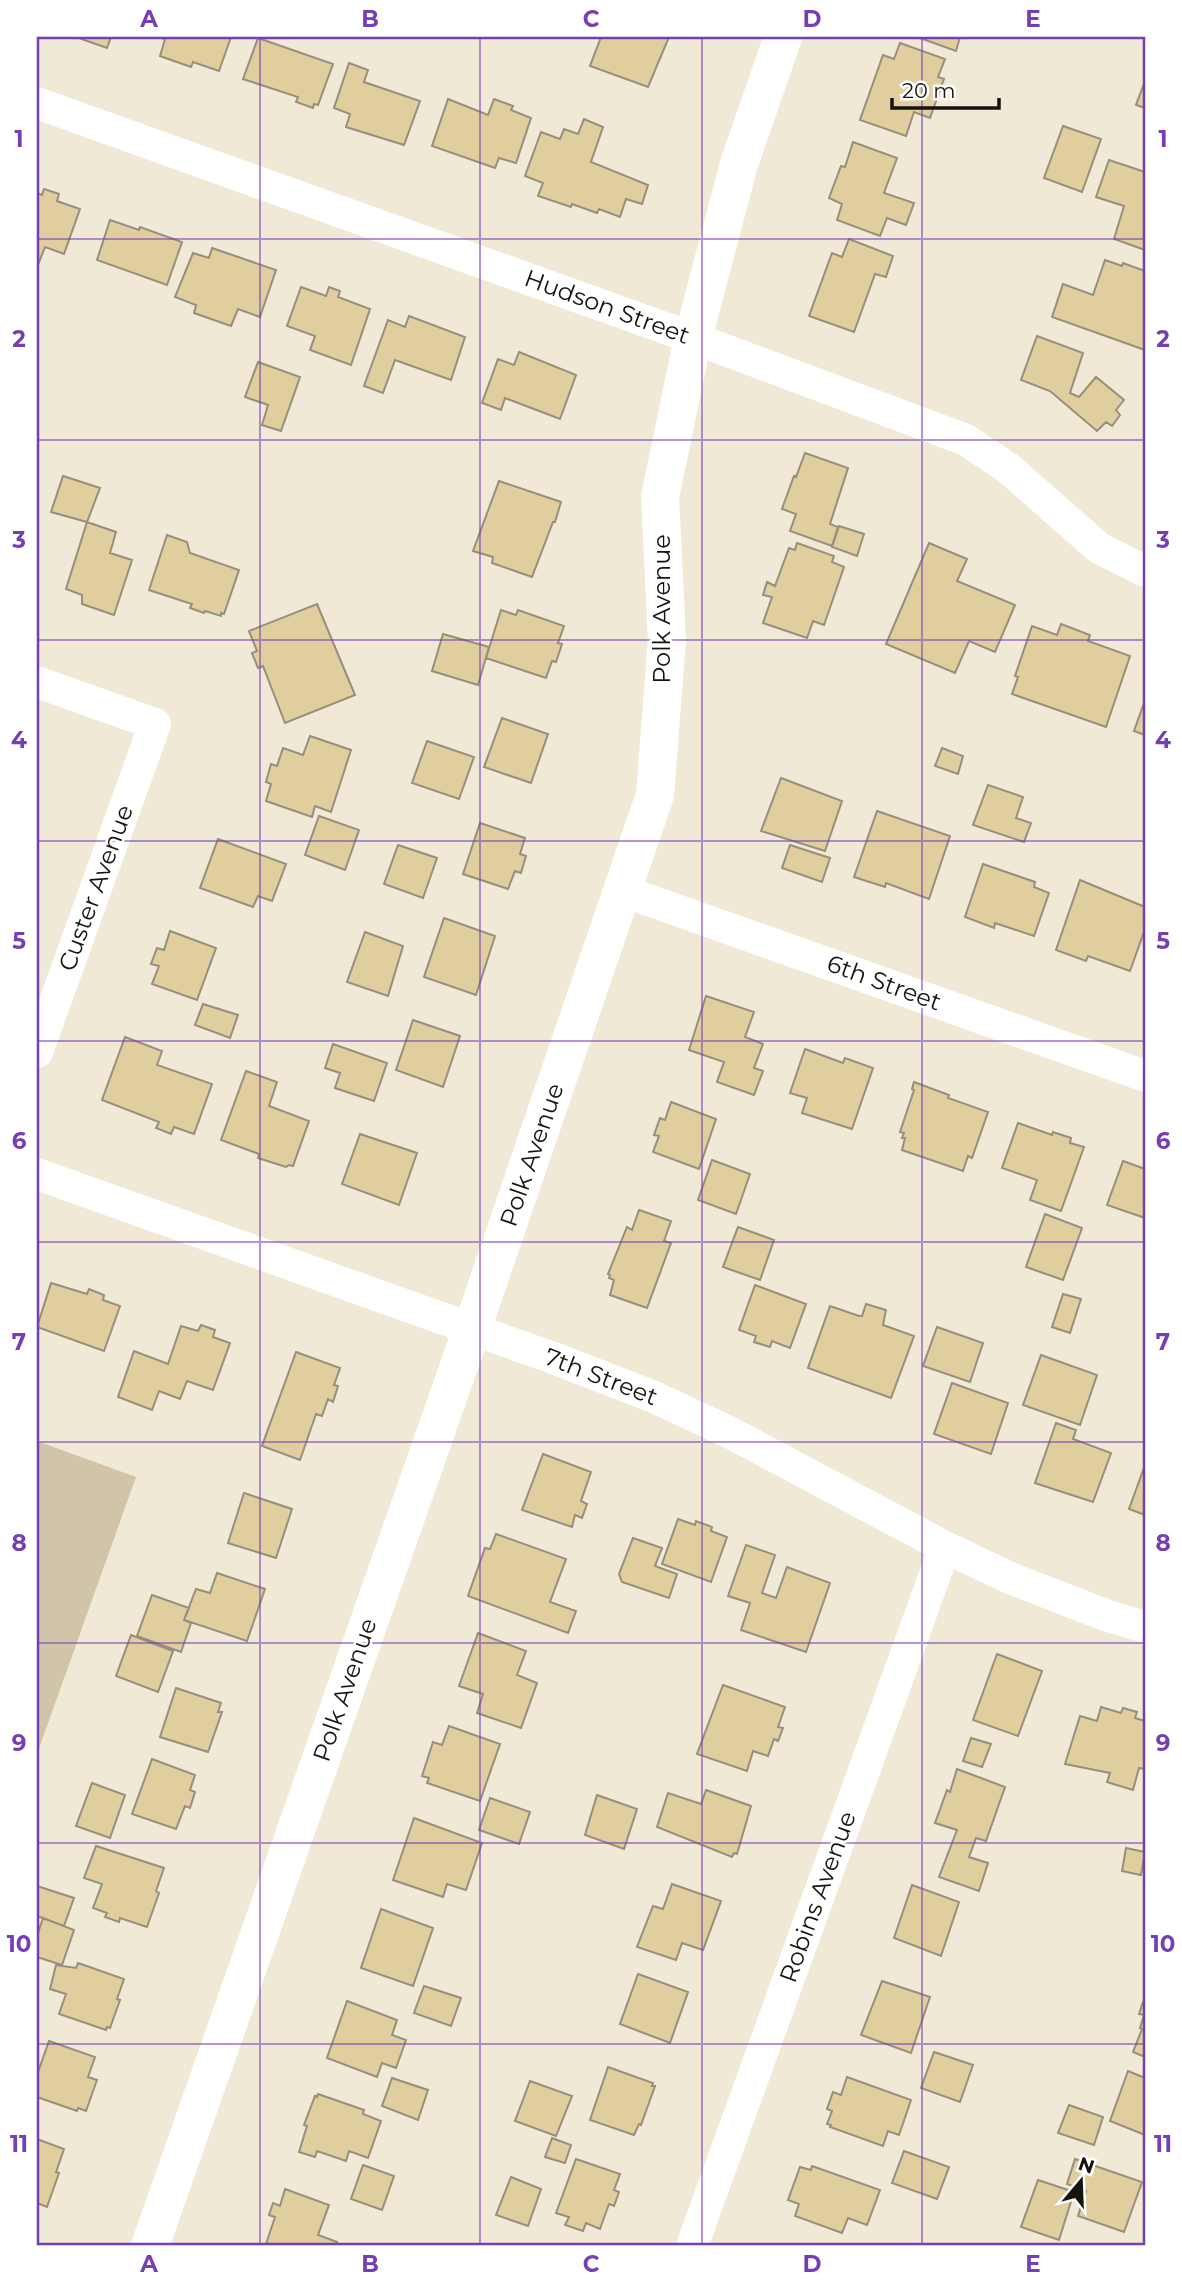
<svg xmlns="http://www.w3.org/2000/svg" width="1182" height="2283" font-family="Montserrat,sans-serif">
<rect width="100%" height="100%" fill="#f0e9d5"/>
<path fill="#d0c5a8" d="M 37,1441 L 136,1477 L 37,1754 Z"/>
<path fill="#e1ce9e" stroke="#968f7d" stroke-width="2" d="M 76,37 L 111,37 L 107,48 Z
M 158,37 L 231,37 L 219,71 L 193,62 L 191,67 L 160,56 L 165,39 Z
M 601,37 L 669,37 L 648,87 L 590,66 Z
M 917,37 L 960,37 L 956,51 Z
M 258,38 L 333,64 L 318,105 L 314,104 L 313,108 L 296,102 L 298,97 L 243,79 Z
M 900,43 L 945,59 L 938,77 L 944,79 L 930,118 L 914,112 L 906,136 L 860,120 L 883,55 L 894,59 Z
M 349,63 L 368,70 L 364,82 L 420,101 L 404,145 L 346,127 L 350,114 L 334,108 Z
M 1145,81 L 1145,108 L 1136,105 Z
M 448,99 L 488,115 L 494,99 L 513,106 L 511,110 L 531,118 L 516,163 L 499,158 L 495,168 L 432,146 Z
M 584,119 L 603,127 L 591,162 L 648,185 L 642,204 L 626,199 L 620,217 L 599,209 L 597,213 L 572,204 L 571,207 L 538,196 L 543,183 L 525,176 L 541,132 L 560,139 L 564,129 L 578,134 Z
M 1063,126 L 1101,139 L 1082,192 L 1044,178 Z
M 853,142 L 897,158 L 884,193 L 914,203 L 906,225 L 887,218 L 880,236 L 837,220 L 842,204 L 829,198 L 841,166 L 845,167 Z
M 1109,160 L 1145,172 L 1145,250 L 1114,239 L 1124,206 L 1096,197 Z
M 44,189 L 59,194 L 57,201 L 80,209 L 64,254 L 45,247 L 38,265 L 37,193 L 42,195 Z
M 110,220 L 139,230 L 140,227 L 182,242 L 167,285 L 97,260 Z
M 849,239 L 893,256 L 886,277 L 875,274 L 854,332 L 809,316 L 832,253 L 842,257 Z
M 212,248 L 276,270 L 260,317 L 238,309 L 231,326 L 194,313 L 196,305 L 175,297 L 193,253 L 209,258 Z
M 1105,260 L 1122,266 L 1123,263 L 1145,271 L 1145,350 L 1052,317 L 1063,284 L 1093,295 Z
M 301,287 L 326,296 L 329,287 L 340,291 L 338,297 L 370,309 L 351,365 L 310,350 L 315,336 L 287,326 Z
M 409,316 L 465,337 L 451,380 L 395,360 L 383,393 L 364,386 L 388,320 L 405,327 Z
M 1037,336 L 1083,353 L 1070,393 L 1079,397 L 1096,377 L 1124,400 L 1116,410 L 1120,415 L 1112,426 L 1106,422 L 1097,431 L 1050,391 L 1021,380 Z
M 519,352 L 576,375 L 560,419 L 505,398 L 501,410 L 482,403 L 498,359 L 514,365 Z
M 258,362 L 300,377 L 281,431 L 262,425 L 268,405 L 245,397 Z
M 805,453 L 848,468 L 830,524 L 838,527 L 832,546 L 790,531 L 796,514 L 782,509 L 794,476 L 796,477 Z
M 63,476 L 100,488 L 87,522 L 51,512 Z
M 499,481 L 561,502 L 555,522 L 553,522 L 532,577 L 492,563 L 493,557 L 473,551 Z
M 87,522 L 116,532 L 110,553 L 132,560 L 114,615 L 82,604 L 82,595 L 66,589 Z
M 839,526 L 864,534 L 857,556 L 832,547 Z
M 167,535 L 187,542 L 190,553 L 239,570 L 224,614 L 221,613 L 221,616 L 205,611 L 204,613 L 190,608 L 192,604 L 149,590 Z
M 797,543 L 834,556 L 832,562 L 844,567 L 824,625 L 813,621 L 807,638 L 763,623 L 772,597 L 763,595 L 767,582 L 775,586 L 789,548 L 795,550 Z
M 929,543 L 967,559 L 957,581 L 1015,605 L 995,652 L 969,641 L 955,673 L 886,644 Z
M 317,604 L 355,695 L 285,723 L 263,666 L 258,668 L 252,653 L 257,651 L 249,631 Z
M 501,610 L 516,615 L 518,610 L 564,626 L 558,643 L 562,644 L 556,662 L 552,661 L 546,678 L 486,658 Z
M 1061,624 L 1090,635 L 1088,641 L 1130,656 L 1106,727 L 1012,694 L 1018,677 L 1015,676 L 1032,626 L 1057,635 Z
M 443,634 L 489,647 L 478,685 L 432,671 Z
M 1145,700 L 1145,735 L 1134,731 Z
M 502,718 L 548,734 L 531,783 L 484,767 Z
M 310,736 L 351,750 L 331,812 L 315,806 L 312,817 L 266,801 L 271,784 L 266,782 L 271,764 L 277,766 L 283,748 L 303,755 Z
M 427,741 L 474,757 L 459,799 L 412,783 Z
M 942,748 L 963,756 L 958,774 L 935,766 Z
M 781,778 L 842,801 L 825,851 L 761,831 Z
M 988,785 L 1023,797 L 1016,818 L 1031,823 L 1024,842 L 973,825 Z
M 877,811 L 950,836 L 929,899 L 886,883 L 885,887 L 854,877 Z
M 319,816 L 359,830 L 345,870 L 305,855 Z
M 480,823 L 525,838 L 520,854 L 526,856 L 521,873 L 515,871 L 508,889 L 463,874 Z
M 218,839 L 286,864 L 272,901 L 258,896 L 253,907 L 200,888 Z
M 398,845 L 437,858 L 423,898 L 384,884 Z
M 790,845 L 830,858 L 822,882 L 782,868 Z
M 983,864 L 1035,882 L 1034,887 L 1049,893 L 1034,936 L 995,923 L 994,928 L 965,917 Z
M 1080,880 L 1145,907 L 1145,929 L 1130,971 L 1088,956 L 1086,961 L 1056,950 Z
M 444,918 L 495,936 L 476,995 L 424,977 Z
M 170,931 L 216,948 L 197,1000 L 152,984 L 159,966 L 151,964 L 157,948 L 164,950 Z
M 365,932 L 403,946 L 388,996 L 347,982 Z
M 706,996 L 754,1012 L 745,1037 L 763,1044 L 754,1068 L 763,1071 L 754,1095 L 717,1082 L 724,1062 L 689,1050 Z
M 203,1004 L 238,1015 L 230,1038 L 195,1025 Z
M 413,1020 L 460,1036 L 443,1087 L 396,1070 Z
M 125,1037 L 162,1051 L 157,1065 L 212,1084 L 194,1134 L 174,1127 L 171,1134 L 156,1128 L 159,1122 L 102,1100 Z
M 333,1044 L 387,1063 L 374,1101 L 335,1088 L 340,1073 L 325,1068 Z
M 805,1049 L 843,1063 L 845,1058 L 873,1068 L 852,1129 L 802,1113 L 807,1098 L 790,1093 Z
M 246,1071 L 277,1082 L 269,1106 L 309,1121 L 293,1166 L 289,1165 L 286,1167 L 258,1158 L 259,1154 L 221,1140 Z
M 914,1082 L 949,1095 L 948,1098 L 988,1112 L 972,1158 L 968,1156 L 963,1171 L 902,1150 L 905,1138 L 902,1138 L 904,1133 L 900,1132 L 914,1090 L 912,1089 Z
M 671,1102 L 716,1119 L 699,1169 L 653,1152 L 659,1136 L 654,1135 L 660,1118 L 665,1120 Z
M 1018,1123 L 1052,1135 L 1053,1132 L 1071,1138 L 1070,1143 L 1084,1147 L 1061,1211 L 1030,1200 L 1037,1180 L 1002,1168 Z
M 360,1134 L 417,1153 L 399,1205 L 342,1184 Z
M 712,1160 L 750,1174 L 736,1214 L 698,1200 Z
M 1123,1161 L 1145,1169 L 1145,1218 L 1107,1205 Z
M 639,1210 L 671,1221 L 664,1241 L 671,1243 L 647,1308 L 610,1295 L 614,1280 L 609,1278 L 610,1275 L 608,1274 L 627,1227 L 632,1230 Z
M 1045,1214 L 1082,1228 L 1063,1280 L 1026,1267 Z
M 738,1227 L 774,1240 L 760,1280 L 723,1267 Z
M 51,1283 L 87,1294 L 89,1289 L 104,1295 L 103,1300 L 120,1306 L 104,1351 L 37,1327 Z
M 755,1285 L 806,1304 L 790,1348 L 772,1341 L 770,1347 L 754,1342 L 756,1336 L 739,1330 Z
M 1063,1294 L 1081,1299 L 1070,1333 L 1052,1327 Z
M 866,1304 L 886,1310 L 883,1325 L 914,1336 L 891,1398 L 808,1368 L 830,1306 L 859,1316 L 862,1316 Z
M 201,1325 L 215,1330 L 213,1337 L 230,1343 L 213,1390 L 187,1381 L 180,1399 L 159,1391 L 152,1410 L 118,1397 L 134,1351 L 168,1364 L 181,1326 L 198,1331 Z
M 937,1327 L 983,1343 L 970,1382 L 923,1366 Z
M 296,1352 L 340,1368 L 334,1385 L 338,1386 L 333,1402 L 328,1399 L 322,1416 L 316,1414 L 300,1460 L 262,1446 Z
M 1041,1355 L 1097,1375 L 1080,1425 L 1023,1405 Z
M 952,1383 L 1008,1403 L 991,1454 L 934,1434 Z
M 1056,1423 L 1076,1430 L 1073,1439 L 1111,1453 L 1093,1502 L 1035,1483 Z
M 543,1454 L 591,1472 L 581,1501 L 587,1504 L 582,1518 L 575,1515 L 572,1527 L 522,1510 Z
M 1145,1465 L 1145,1515 L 1129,1509 Z
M 244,1493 L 292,1509 L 276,1558 L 228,1543 Z
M 678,1519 L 695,1525 L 696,1521 L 712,1527 L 711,1531 L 727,1537 L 711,1582 L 662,1564 Z
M 496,1534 L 566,1559 L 550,1602 L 576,1611 L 568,1633 L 468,1596 L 485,1548 L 490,1549 Z
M 633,1538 L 662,1548 L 655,1566 L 677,1574 L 669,1598 L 622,1582 L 619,1574 Z
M 746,1545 L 775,1555 L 762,1593 L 776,1598 L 787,1567 L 830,1583 L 806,1652 L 741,1630 L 750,1603 L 728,1596 Z
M 217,1573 L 265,1589 L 247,1641 L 184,1620 L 196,1589 L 210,1593 Z
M 152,1595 L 189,1608 L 184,1620 L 191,1623 L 181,1652 L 137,1636 Z
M 478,1633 L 526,1651 L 517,1675 L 537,1683 L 521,1728 L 477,1713 L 483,1694 L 459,1686 Z
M 131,1635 L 173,1651 L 158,1692 L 116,1676 Z
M 997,1654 L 1042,1671 L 1018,1736 L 973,1720 Z
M 723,1685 L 785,1707 L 778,1727 L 783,1728 L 778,1741 L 774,1739 L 768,1756 L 753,1751 L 747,1771 L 697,1754 Z
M 176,1688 L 221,1703 L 218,1712 L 222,1712 L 208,1752 L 160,1737 Z
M 1101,1707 L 1121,1713 L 1123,1708 L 1137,1712 L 1135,1718 L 1145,1721 L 1145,1769 L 1139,1768 L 1133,1790 L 1107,1782 L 1110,1773 L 1065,1764 L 1080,1716 L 1097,1721 Z
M 449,1726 L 500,1744 L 480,1801 L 427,1783 L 429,1778 L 422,1776 L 433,1742 L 442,1745 Z
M 971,1738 L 991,1744 L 982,1767 L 963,1761 Z
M 152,1759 L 195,1775 L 190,1790 L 195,1792 L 190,1808 L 185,1806 L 176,1829 L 132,1814 Z
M 957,1769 L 1005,1787 L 986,1841 L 976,1838 L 969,1857 L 988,1863 L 979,1891 L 939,1877 L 957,1830 L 935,1823 L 947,1790 L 950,1792 Z
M 92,1783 L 125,1795 L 110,1838 L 76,1826 Z
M 706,1790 L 751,1806 L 737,1854 L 734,1853 L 732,1857 L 657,1827 L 668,1793 L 701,1804 Z
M 597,1795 L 637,1809 L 624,1849 L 585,1835 Z
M 490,1798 L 530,1812 L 519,1844 L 479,1830 Z
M 414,1818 L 482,1843 L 466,1890 L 447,1884 L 443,1897 L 393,1880 Z
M 96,1846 L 164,1868 L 156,1891 L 159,1893 L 147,1927 L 120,1918 L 119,1922 L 105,1917 L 107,1913 L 93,1908 L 102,1884 L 84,1878 Z
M 1126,1848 L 1145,1852 L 1141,1875 L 1122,1871 Z
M 672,1884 L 721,1901 L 703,1950 L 682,1943 L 676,1960 L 637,1947 L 653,1906 L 663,1909 Z
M 912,1885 L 959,1902 L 941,1956 L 894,1938 Z
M 37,1886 L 74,1898 L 64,1926 L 37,1916 Z
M 381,1909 L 433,1928 L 413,1986 L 361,1968 Z
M 43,1918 L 74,1930 L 62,1965 L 37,1957 L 37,1936 Z
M 78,1963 L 124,1979 L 117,1999 L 120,2000 L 110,2028 L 107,2027 L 106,2030 L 59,2014 L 66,1994 L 50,1989 L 56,1965 L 76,1968 Z
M 638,1974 L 688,1992 L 670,2043 L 620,2024 Z
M 882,1981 L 930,1997 L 911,2053 L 861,2035 Z
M 424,1986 L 461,1998 L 451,2026 L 414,2013 Z
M 347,2001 L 397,2020 L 392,2035 L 406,2040 L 396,2068 L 382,2063 L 377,2077 L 327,2058 Z
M 1143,2002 L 1145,2003 L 1145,2057 L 1133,2052 L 1142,2029 L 1140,2028 L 1144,2015 L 1139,2014 Z
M 49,2041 L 95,2057 L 88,2077 L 97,2080 L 86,2111 L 78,2108 L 77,2111 L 37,2097 L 37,2075 Z
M 934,2052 L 973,2065 L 960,2102 L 921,2088 Z
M 608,2067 L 653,2083 L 652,2086 L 655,2086 L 641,2125 L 639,2124 L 634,2135 L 590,2120 Z
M 1128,2071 L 1145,2078 L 1145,2135 L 1110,2121 Z
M 847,2077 L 911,2100 L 899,2135 L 888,2131 L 883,2146 L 830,2127 L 831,2125 L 827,2124 L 832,2111 L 827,2109 L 833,2092 L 841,2095 Z
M 392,2078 L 428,2090 L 418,2120 L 382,2106 Z
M 530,2081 L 572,2096 L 556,2136 L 515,2121 Z
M 318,2094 L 364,2110 L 363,2114 L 381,2121 L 368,2158 L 349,2151 L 346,2161 L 317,2151 L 315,2157 L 299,2152 L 307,2126 L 304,2125 L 315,2096 L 317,2097 Z
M 1069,2105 L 1103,2117 L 1094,2145 L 1058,2133 Z
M 552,2138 L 571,2145 L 565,2163 L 545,2157 Z
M 37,2139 L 64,2149 L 56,2172 L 59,2173 L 47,2207 L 37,2203 Z
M 904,2151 L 949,2167 L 937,2199 L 892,2183 Z
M 576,2159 L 620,2174 L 614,2190 L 619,2192 L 614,2206 L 609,2204 L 600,2229 L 586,2223 L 583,2231 L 565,2225 L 569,2217 L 556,2213 Z
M 1075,2159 L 1142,2182 L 1124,2232 L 1078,2216 L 1086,2191 L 1067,2184 Z
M 363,2165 L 394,2176 L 382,2210 L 351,2199 Z
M 812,2166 L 880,2190 L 867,2225 L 848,2218 L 842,2233 L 795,2216 L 799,2204 L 788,2200 L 800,2167 L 811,2170 Z
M 511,2177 L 541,2189 L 528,2226 L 496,2215 Z
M 1038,2180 L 1074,2192 L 1059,2240 L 1021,2227 Z
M 285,2189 L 329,2205 L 318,2235 L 337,2242 L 336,2246 L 273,2246 L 266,2244 L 275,2217 L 269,2215 L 273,2203 L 280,2206 Z"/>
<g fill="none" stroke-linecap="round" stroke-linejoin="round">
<path stroke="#fff" stroke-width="32" d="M 37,103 L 693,338 L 966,440 L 1008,468 L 1099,548 L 1145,571
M 37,682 L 155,724 L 37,1052
M 623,891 L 1145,1076
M 37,1174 L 556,1359 L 654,1397 L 729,1432 L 945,1547 L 1010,1578 L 1108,1616 L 1145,1627
M 692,2246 L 945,1547"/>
<path stroke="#fff" stroke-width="38" d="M 150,2246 L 472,1329 L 655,795 L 667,640 L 660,497 L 693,338 L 739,164 L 783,37"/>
</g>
<path fill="none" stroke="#763eb4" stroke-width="2" stroke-opacity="0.55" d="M 260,37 L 260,2246M 480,37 L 480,2246M 702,37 L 702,2246M 922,37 L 922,2246M 37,239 L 1145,239M 37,440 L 1145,440M 37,640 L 1145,640M 37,841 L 1145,841M 37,1041 L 1145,1041M 37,1242 L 1145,1242M 37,1442 L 1145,1442M 37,1643 L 1145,1643M 37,1843 L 1145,1843M 37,2044 L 1145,2044"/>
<g text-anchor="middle" stroke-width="5" stroke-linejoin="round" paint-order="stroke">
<g font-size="24" fill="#16130d" stroke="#fff">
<text transform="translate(607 307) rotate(20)" y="8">Hudson Street</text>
<text transform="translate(662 609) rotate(-90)" y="8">Polk Avenue</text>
<text transform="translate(96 888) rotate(-70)" y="8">Custer Avenue</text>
<text transform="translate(884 983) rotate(20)" y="8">6th Street</text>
<text transform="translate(532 1155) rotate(-71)" y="8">Polk Avenue</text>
<text transform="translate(601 1377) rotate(21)" y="8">7th Street</text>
<text transform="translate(345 1690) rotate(-71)" y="8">Polk Avenue</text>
<text transform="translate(818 1897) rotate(-70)" y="8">Robins Avenue</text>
</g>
</g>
<rect width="1182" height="2283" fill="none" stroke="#ffffff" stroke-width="77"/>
<g transform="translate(1081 2181) rotate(19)" stroke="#ffffff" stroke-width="5" paint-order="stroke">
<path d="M0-5L12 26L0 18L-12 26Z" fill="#16130d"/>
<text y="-10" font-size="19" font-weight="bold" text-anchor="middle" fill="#16130d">N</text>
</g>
<path d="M892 98v10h107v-10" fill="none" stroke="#16130d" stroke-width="3.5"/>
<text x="902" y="98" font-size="21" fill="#16130d" stroke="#ffffff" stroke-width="5" paint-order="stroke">20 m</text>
<rect x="38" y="38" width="1106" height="2206" fill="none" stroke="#763eb4" stroke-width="2.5"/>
<g font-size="23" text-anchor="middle" font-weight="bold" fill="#763eb4">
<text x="149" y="27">A</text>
<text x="370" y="27">B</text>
<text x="591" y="27">C</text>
<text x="812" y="27">D</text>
<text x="1033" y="27">E</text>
<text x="19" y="147">1</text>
<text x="1163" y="147">1</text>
<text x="19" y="347">2</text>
<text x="1163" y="347">2</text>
<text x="19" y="548">3</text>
<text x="1163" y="548">3</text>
<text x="19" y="748">4</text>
<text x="1163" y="748">4</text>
<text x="19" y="949">5</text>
<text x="1163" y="949">5</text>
<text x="19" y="1149">6</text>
<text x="1163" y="1149">6</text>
<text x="19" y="1350">7</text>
<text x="1163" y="1350">7</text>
<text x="19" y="1551">8</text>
<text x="1163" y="1551">8</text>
<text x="19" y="1751">9</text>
<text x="1163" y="1751">9</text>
<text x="19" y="1952">10</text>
<text x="1163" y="1952">10</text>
<text x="19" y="2152">11</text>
<text x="1163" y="2152">11</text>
<text x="149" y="2272">A</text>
<text x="370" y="2272">B</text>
<text x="591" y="2272">C</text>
<text x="812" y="2272">D</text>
<text x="1033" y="2272">E</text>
</g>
</svg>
